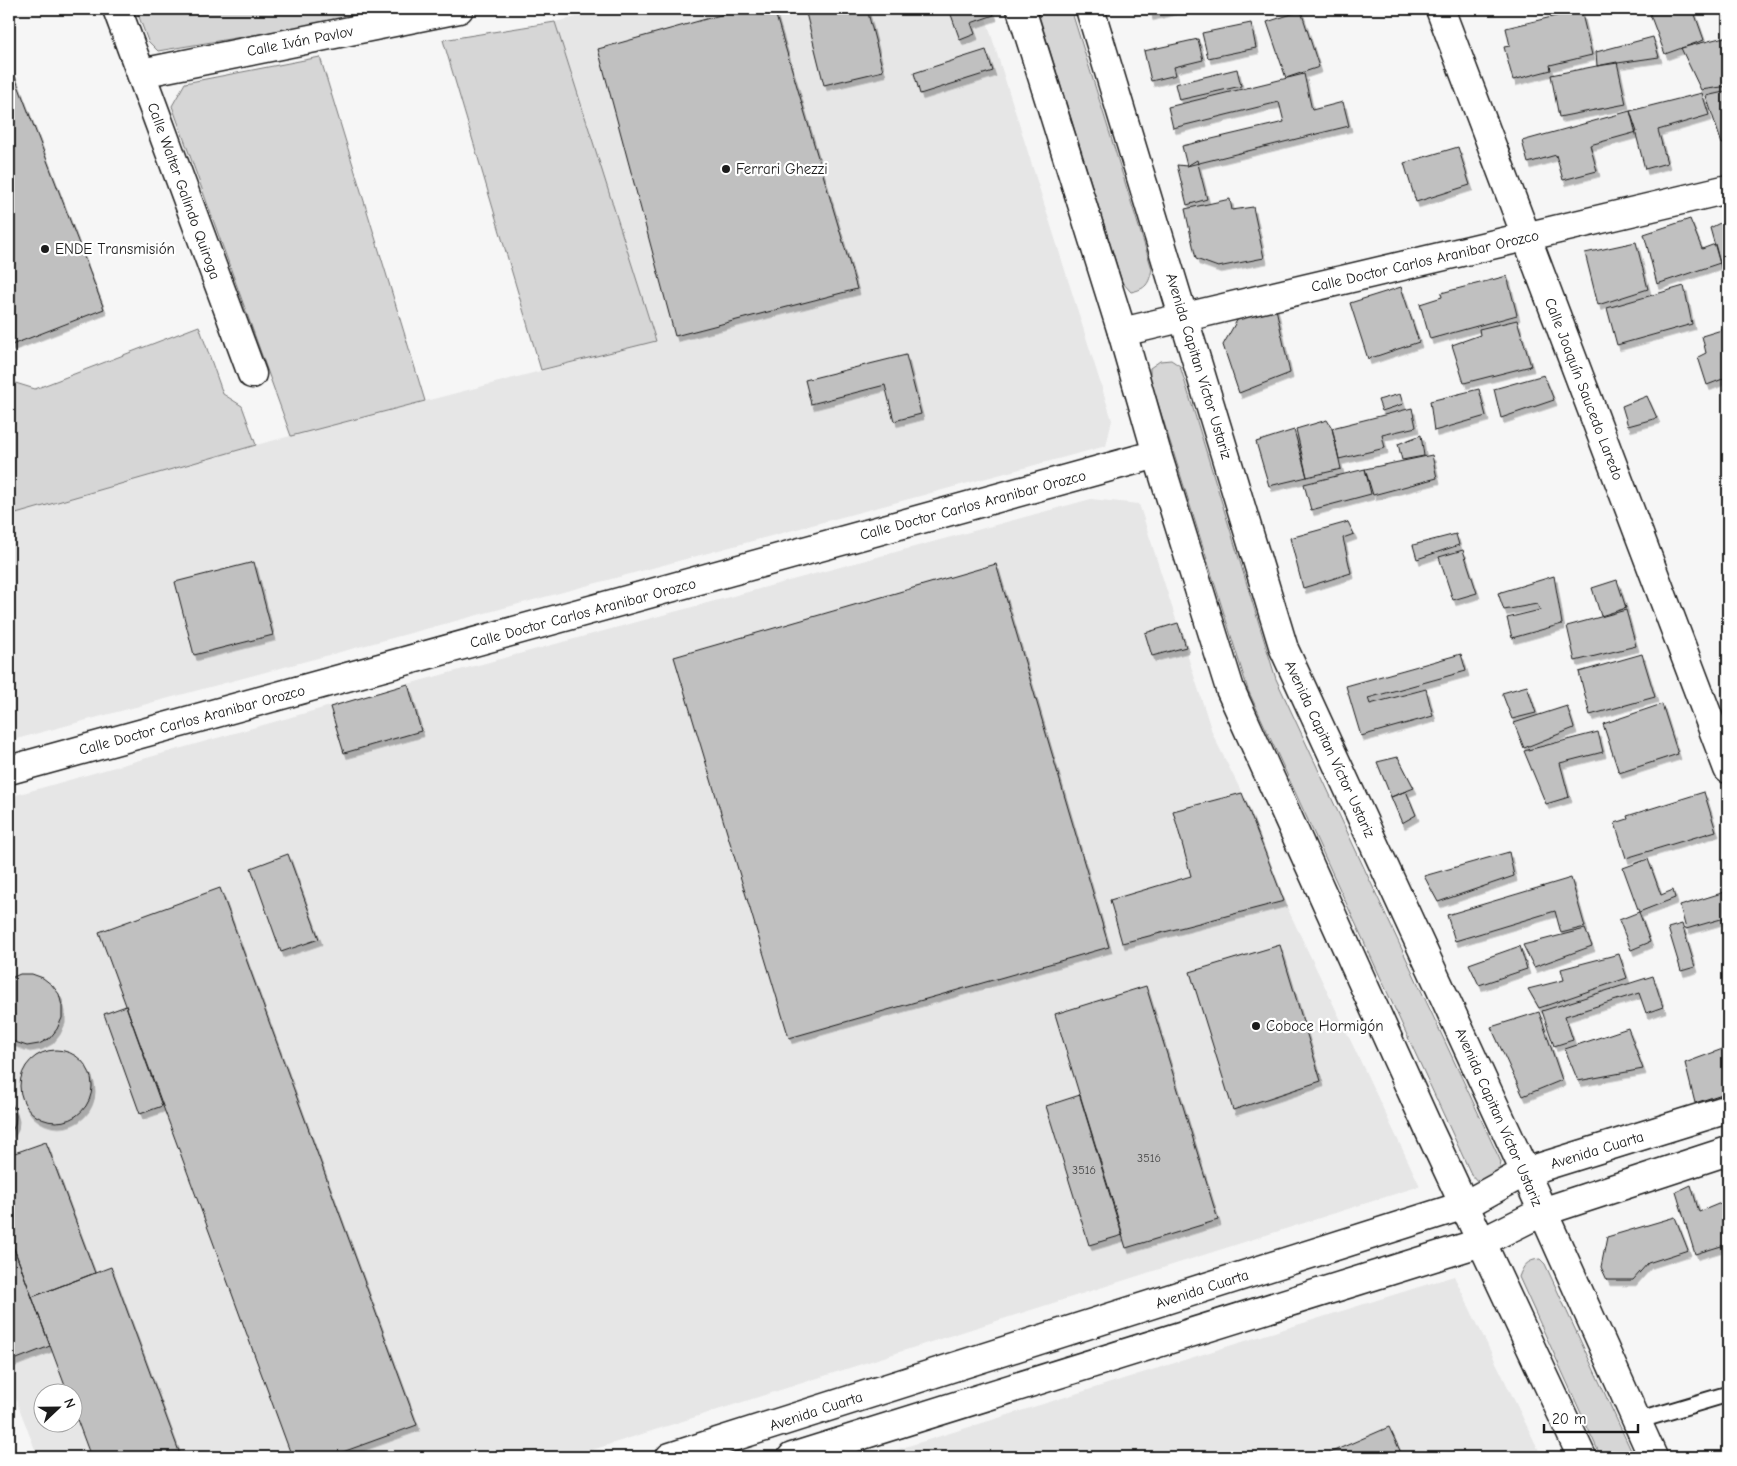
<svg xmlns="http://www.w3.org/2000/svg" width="1737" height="1466" font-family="'Comic Neue',sans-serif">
<defs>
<filter id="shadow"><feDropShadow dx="3" dy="5.5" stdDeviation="0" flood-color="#0004"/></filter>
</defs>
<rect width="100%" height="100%" fill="#f6f6f6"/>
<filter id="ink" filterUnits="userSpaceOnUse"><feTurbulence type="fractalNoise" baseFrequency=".02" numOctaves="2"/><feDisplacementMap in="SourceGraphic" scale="10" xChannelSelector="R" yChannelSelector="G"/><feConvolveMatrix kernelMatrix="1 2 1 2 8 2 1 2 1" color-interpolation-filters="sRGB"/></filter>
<g filter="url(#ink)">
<path fill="#e6e6e6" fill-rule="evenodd" d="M 611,9 L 983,9 L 1112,420 L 1106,446 L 9,741 L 9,516 L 256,445 L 656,341 L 555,22 Z
M 1091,499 L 1139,504 L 1213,735 L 1242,793 L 1284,901 L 1420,1186 L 570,1457 L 38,1457 L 9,1382 L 9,797 L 408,684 ZM 42,1394 L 72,1394 L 72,1424 L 42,1424 Z
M 1454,1276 L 1542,1457 L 873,1457 Z"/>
<path fill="#d6d6d6" stroke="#797979" d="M 136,9 L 395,9 L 396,11 L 158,51 L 148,41 Z
M 1037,9 L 1071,9 L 1152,269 C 1149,284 1146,289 1131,292 L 1122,282 Z
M 555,22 L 656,341 L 541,370 L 443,40 Z
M 320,57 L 425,401 L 291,436 L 172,106 L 185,83 Z
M 199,326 L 223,394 L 242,406 L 256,445 L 9,516 L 9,381 L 35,389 Z
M 1171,360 L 1180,366 L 1276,679 L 1501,1162 L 1499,1174 L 1478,1182 L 1471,1174 L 1248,690 L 1150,378 L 1150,368 L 1160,361 Z
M 1540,1259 L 1545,1264 L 1634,1457 L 1601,1457 L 1519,1277 C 1523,1266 1527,1260 1540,1259 Z"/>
<path fill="#c0c0c0" stroke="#1c1c1c" filter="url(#shadow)" d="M 742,9 L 774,9 L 857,289 L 675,336 L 598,49 Z
M 805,9 L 867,9 L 883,71 L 824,85 Z
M 949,9 L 992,9 L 994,15 L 971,23 L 975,34 L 960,40 Z
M 1149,9 L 1173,9 L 1150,15 Z
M 1648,9 L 1693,9 L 1704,40 L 1665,54 Z
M 1581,10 L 1592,55 L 1550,65 L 1551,70 L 1513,80 L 1504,47 L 1510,46 L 1506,28 Z
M 1301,11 L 1319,67 L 1286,78 L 1267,22 Z
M 1251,23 L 1256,48 L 1208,58 L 1202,33 Z
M 1728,36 L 1728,86 L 1701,90 L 1681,48 Z
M 1653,37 L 1659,57 L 1597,66 L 1596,52 Z
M 1198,39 L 1203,60 L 1174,67 L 1176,75 L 1151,81 L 1144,51 Z
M 986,50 L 993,71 L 920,94 L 914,73 Z
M 1617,62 L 1626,104 L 1559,117 L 1551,75 Z
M 1237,69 L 1241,86 L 1179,100 L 1175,84 Z
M 13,72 L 104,309 L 9,346 L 9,73 Z
M 1304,74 L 1312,110 L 1343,102 L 1349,126 L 1187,166 L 1182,146 L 1284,122 L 1279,102 L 1173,128 L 1168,107 Z
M 1728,91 L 1728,142 L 1722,144 L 1706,96 Z
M 1702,93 L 1709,115 L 1658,130 L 1667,163 L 1645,169 L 1630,111 Z
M 1630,111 L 1637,132 L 1590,145 L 1597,171 L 1563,180 L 1556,155 L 1528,163 L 1522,141 Z
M 1458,147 L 1470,185 L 1416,202 L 1404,163 Z
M 1197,160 L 1207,199 L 1187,205 L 1177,165 L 1187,166 Z
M 1230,199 L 1232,210 L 1253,207 L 1264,258 L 1218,267 L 1196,259 L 1185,209 Z
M 1690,219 L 1702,249 L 1715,244 L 1720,263 L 1657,284 L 1644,234 Z
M 1728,219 L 1728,288 L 1727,289 L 1710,228 Z
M 1636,242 L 1648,289 L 1598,305 L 1585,253 Z
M 1507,276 L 1517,315 L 1430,339 L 1420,304 L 1442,297 L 1441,293 Z
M 1684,286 L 1692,324 L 1617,345 L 1607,308 Z
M 1401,287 L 1419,342 L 1368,359 L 1350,303 Z
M 1275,304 L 1290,373 L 1239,393 L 1223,345 L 1240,315 Z
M 1517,320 L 1531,366 L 1464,383 L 1452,345 L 1480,335 L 1479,329 Z
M 1728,328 L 1728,377 L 1707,385 L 1698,357 L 1706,353 L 1702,336 Z
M 906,355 L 921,414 L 894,421 L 885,385 L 811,404 L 805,380 Z
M 1544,375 L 1554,400 L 1501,418 L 1494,389 Z
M 1479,389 L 1486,416 L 1434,431 L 1430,401 Z
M 1400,394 L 1403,404 L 1382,411 L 1378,400 Z
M 1647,396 L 1657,418 L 1628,426 L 1622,406 Z
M 1412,408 L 1416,427 L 1382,435 L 1385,448 L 1339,459 L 1332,428 Z
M 1327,420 L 1332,428 L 1341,469 L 1307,477 L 1296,429 Z
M 1294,430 L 1307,477 L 1269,486 L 1256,442 Z
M 1421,435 L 1424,456 L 1402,460 L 1398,444 Z
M 1432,455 L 1437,478 L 1373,495 L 1365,469 Z
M 1365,469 L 1371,494 L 1311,510 L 1304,484 Z
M 1348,522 L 1354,534 L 1343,538 L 1351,573 L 1303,588 L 1290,538 Z
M 1456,534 L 1459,545 L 1417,559 L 1413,545 Z
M 1463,550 L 1477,593 L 1453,600 L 1439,557 Z
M 254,562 L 273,635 L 194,655 L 175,582 Z
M 996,564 L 1109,947 L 789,1038 L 674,657 Z
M 1554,576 L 1562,624 L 1512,638 L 1507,618 L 1540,610 L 1537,604 L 1504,610 L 1498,593 Z
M 1617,580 L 1626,608 L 1601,616 L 1592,588 Z
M 1626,610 L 1636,646 L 1575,661 L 1567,626 Z
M 1178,623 L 1186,647 L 1152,656 L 1145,633 Z
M 1461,654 L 1466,671 L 1368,698 L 1370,704 L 1426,689 L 1433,716 L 1361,736 L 1346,686 Z
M 1642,654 L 1655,697 L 1590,715 L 1579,672 Z
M 408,684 L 421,731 L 344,753 L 330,707 Z
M 1527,686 L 1536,713 L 1512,719 L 1502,693 Z
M 1662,704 L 1678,754 L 1619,773 L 1603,724 Z
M 1567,706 L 1574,728 L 1524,748 L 1514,723 Z
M 1598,732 L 1603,752 L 1560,763 L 1569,797 L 1546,804 L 1524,751 Z
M 1398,757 L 1414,788 L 1391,797 L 1377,762 Z
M 1406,791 L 1416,815 L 1402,823 L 1391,797 Z
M 1704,792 L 1716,831 L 1626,858 L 1615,823 L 1628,819 L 1627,816 Z
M 1242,793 L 1284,901 L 1122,943 L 1110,900 L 1191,876 L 1173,811 Z
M 1509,852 L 1514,876 L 1438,902 L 1424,876 Z
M 288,854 L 319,939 L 281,952 L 251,868 Z
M 1648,859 L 1661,895 L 1673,890 L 1675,898 L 1639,912 L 1623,868 Z
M 1571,878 L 1585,927 L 1561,933 L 1555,911 L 1455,941 L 1447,915 Z
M 220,888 L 417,1425 L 329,1457 L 292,1457 L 99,932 Z
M 1728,891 L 1728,917 L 1686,929 L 1680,906 Z
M 1639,912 L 1650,942 L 1631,950 L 1619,920 Z
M 1682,924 L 1695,967 L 1681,971 L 1668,928 Z
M 1585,929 L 1592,946 L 1534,967 L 1523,945 Z
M 1280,945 L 1321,1081 L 1233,1110 L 1190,972 Z
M 1520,946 L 1527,969 L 1479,985 L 1469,964 Z
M 1619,954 L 1627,978 L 1539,1008 L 1528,989 L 1564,980 L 1561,969 Z
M 20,974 L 32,974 L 43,978 L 52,985 L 59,994 L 62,1006 L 62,1018 L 57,1029 L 50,1038 L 39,1044 L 27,1046 L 9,1040 L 9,979 Z
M 1653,976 L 1663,1007 L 1646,1013 L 1639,993 L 1565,1016 L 1573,1040 L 1554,1046 L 1542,1011 Z
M 1146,986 L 1218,1220 L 1126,1248 L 1055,1014 Z
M 126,1006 L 162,1106 L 140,1114 L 104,1014 Z
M 1539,1012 L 1562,1080 L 1523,1096 L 1491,1027 Z
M 1628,1028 L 1643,1069 L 1578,1081 L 1565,1049 Z
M 1728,1047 L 1728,1092 L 1695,1103 L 1685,1063 Z
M20 1086a36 36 0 1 1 72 0a36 36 0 1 1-72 0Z
M 1080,1095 L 1123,1235 L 1089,1245 L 1046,1106 Z
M 9,1100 L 14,1108 L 16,1116 L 15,1125 L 9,1136 Z
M 46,1142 L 95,1273 L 32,1297 L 9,1235 L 9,1155 Z
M 1691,1185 L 1699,1212 L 1728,1200 L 1728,1244 L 1695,1254 L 1676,1192 Z
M 1675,1217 L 1688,1250 L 1648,1263 L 1633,1280 L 1607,1280 L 1601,1267 L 1607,1237 Z
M 9,1235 L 50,1346 L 9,1362 Z
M 111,1267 L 181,1457 L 91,1457 L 72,1406 L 72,1394 L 68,1394 L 32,1297 Z
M 1389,1427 L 1403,1457 L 1320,1457 Z"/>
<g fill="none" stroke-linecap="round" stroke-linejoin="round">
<defs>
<path id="lane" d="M 1637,1421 L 1728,1394"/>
<path id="street" d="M 117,9 L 252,374
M 1440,9 L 1728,769
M 141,73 L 459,9
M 1122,332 L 1728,189
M 9,770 L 1157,454
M 670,1457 L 1465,1205
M 792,1457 L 1482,1242"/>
<path id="secondary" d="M 1465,1205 L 1525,1172 L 1728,1109
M 1482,1242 L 1542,1212 L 1728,1151"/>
<path id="primary" d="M 1021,9 L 1122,332 L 1157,454 L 1230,689 L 1430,1132 L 1582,1457
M 1090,9 L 1284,649 L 1525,1172 L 1653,1457"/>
</defs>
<use href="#lane" stroke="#1c1c1c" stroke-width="19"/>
<use href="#street" stroke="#1c1c1c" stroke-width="31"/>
<use href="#secondary" stroke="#1c1c1c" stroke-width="31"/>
<use href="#primary" stroke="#1c1c1c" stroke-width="31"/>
<use href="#lane" stroke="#fff" stroke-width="15"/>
<use href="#street" stroke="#fff" stroke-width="28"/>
<use href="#secondary" stroke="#fff" stroke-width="28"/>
<use href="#primary" stroke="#fff" stroke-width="28"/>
</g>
</g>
<g fill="#1c1c1c" stroke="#fff" stroke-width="2">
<circle cx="726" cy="169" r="5"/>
<circle cx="45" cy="249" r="5"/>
<circle cx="1256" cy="1026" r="5"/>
</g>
<g text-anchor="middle" stroke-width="4.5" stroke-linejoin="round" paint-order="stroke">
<g font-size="12" fill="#454545">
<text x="1149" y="1162">3516</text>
<text x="1084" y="1174">3516</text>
</g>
<g font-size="15" fill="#1c1c1c" stroke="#fff">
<text transform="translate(300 41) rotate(-11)" y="5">Calle Iván Pavlov</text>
<text transform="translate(184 191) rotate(70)" y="5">Calle Walter Galindo Quiroga</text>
<text transform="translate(1425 261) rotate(-13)" y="5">Calle Doctor Carlos Aranibar Orozco</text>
<text transform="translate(1199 366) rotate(73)" y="5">Avenida Capitan Víctor Ustariz</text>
<text transform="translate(1584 389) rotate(69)" y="5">Calle Joaquín Saucedo Laredo</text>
<text transform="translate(973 505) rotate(-15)" y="5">Calle Doctor Carlos Aranibar Orozco</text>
<text transform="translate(583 613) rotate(-15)" y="5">Calle Doctor Carlos Aranibar Orozco</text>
<text transform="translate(192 720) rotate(-15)" y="5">Calle Doctor Carlos Aranibar Orozco</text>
<text transform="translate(1330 749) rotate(65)" y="5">Avenida Capitan Víctor Ustariz</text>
<text transform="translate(1499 1117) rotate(66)" y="5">Avenida Capitan Víctor Ustariz</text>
<text transform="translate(1597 1150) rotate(-17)" y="5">Avenida Cuarta</text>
<text transform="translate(1202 1289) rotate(-18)" y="5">Avenida Cuarta</text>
<text transform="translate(816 1411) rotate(-18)" y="5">Avenida Cuarta</text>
</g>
<g font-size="15" fill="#1c1c1c" stroke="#fff" text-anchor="start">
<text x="736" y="174">Ferrari Ghezzi</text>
<text x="55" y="254">ENDE Transmisión</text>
<text x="1266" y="1031">Coboce Hormigón</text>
</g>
</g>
<rect width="1737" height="1466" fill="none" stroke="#fff" stroke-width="30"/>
<rect x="15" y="15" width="1707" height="1436" fill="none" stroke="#1c1c1c" stroke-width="2" filter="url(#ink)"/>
<g transform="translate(58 1408) rotate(68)"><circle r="24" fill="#ffffff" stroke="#a4a4a4"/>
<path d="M0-4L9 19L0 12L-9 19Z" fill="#1c1c1c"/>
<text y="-8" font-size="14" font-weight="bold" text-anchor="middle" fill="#1c1c1c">N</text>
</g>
<path d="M1544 1424v8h94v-8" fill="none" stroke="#1c1c1c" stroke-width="2.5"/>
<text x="1552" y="1424" font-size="15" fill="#1c1c1c" stroke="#ffffff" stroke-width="4" paint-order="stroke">20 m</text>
</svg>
